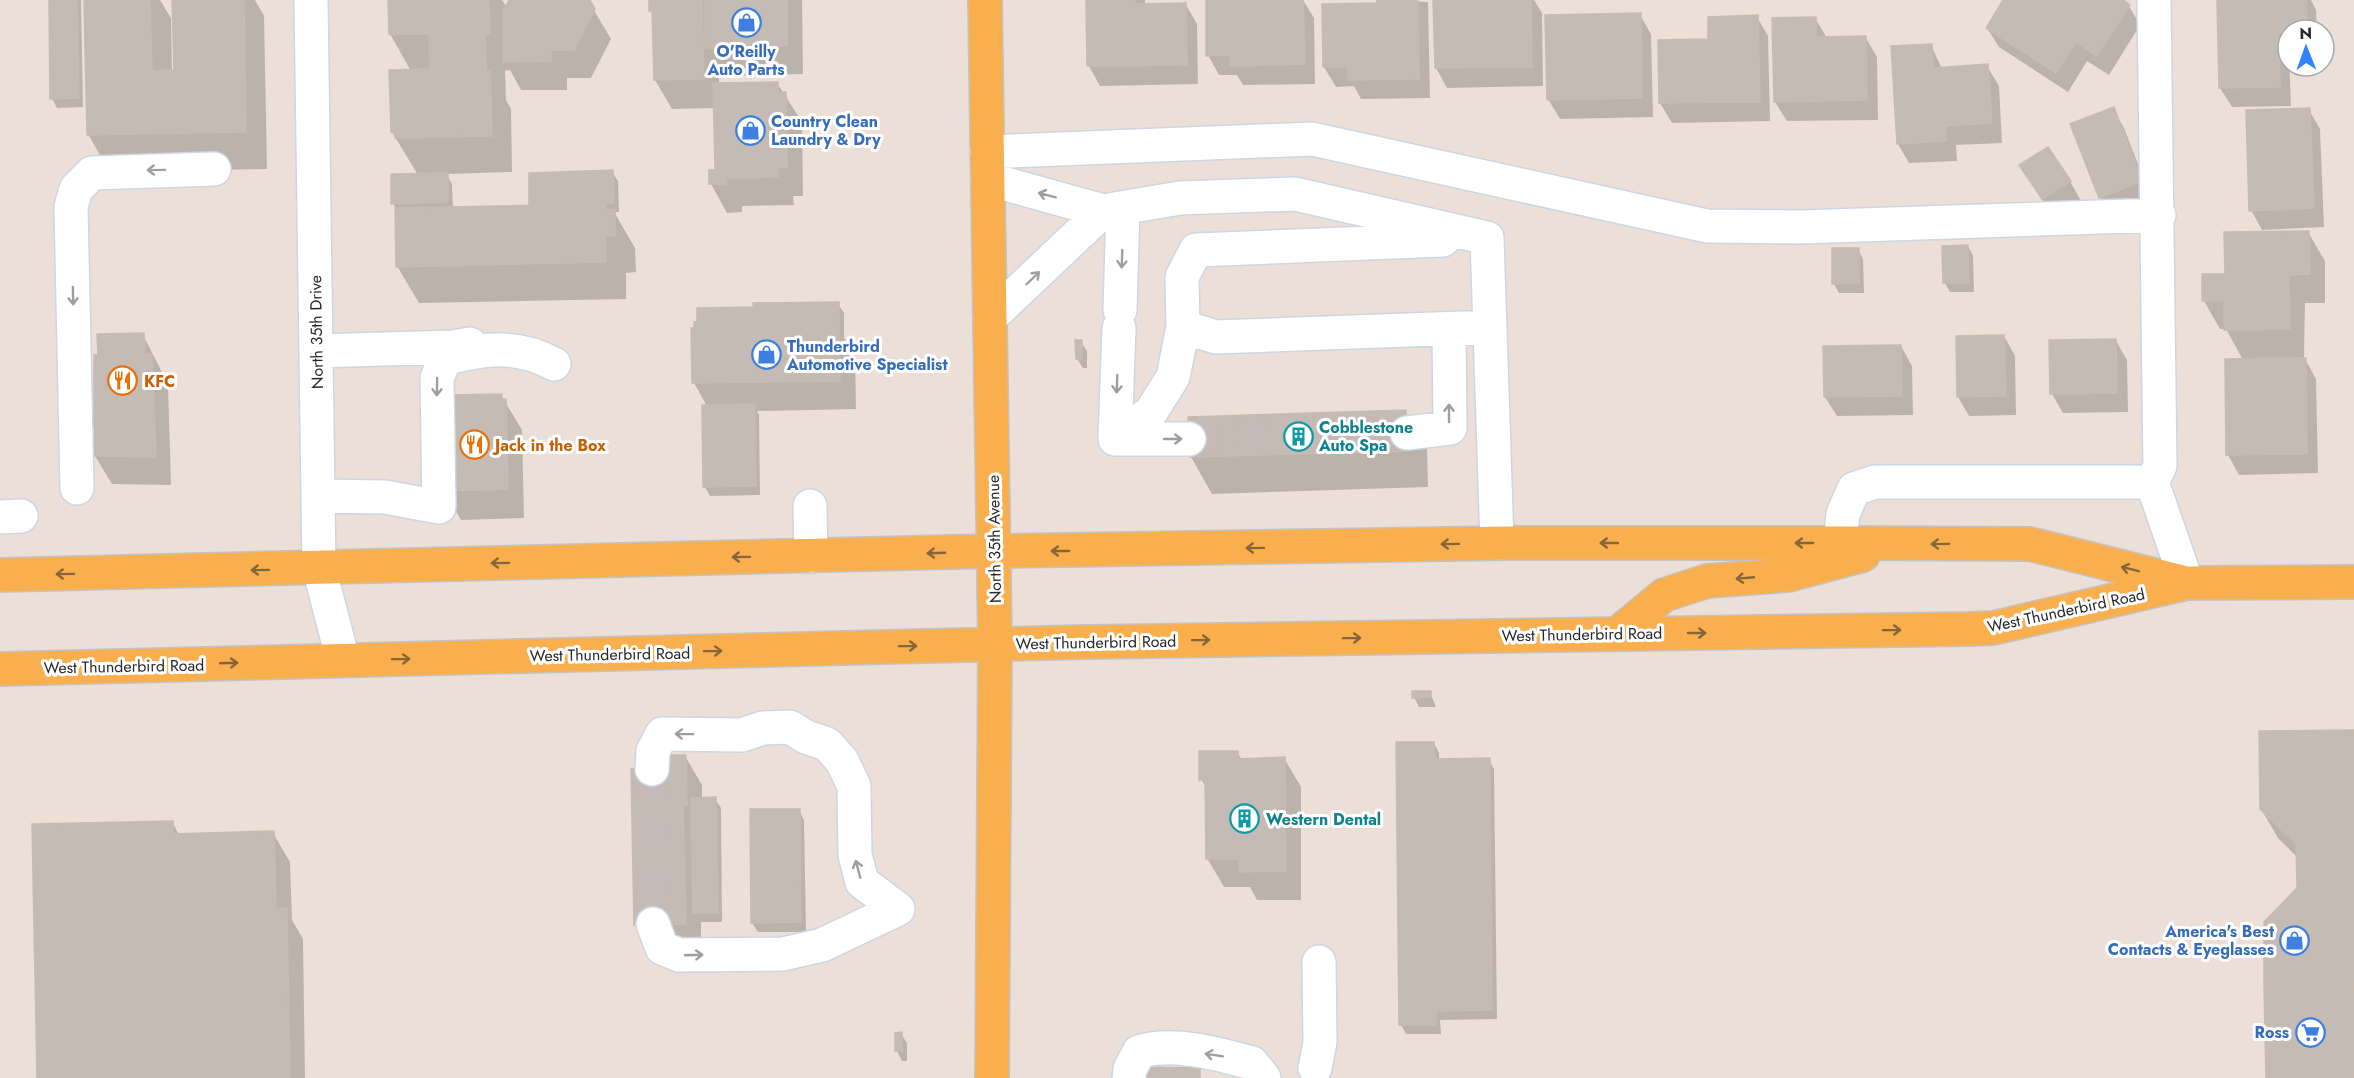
<svg xmlns="http://www.w3.org/2000/svg" width="2354" height="1078" font-family="Jost,sans-serif">
<rect width="100%" height="100%" fill="#ecdfd8"/>
<path fill="#0003" d="M 50,0 L 81,0 L 83,107 L 57,108 L 52,98 Z
M 86,0 L 160,0 L 171,18 L 172,72 L 175,72 L 174,0 L 255,0 L 264,16 L 267,169 L 109,171 L 88,134 Z
M 389,0 L 502,0 L 507,8 L 511,0 L 588,0 L 611,39 L 591,78 L 567,78 L 567,90 L 521,90 L 510,70 L 505,71 L 506,100 L 511,109 L 512,172 L 446,174 L 452,184 L 453,209 L 532,207 L 531,204 L 612,172 L 618,181 L 619,212 L 614,212 L 635,248 L 636,272 L 626,273 L 626,299 L 419,303 L 397,266 L 396,209 L 393,203 L 418,175 L 392,132 L 391,71 L 411,71 L 390,34 Z
M 653,0 L 802,0 L 803,74 L 724,76 L 719,68 L 719,85 L 777,83 L 802,122 L 803,196 L 793,196 L 794,205 L 742,206 L 742,212 L 727,213 L 711,184 L 716,171 L 715,108 L 672,109 L 655,80 L 654,16 L 651,11 Z
M 1088,0 L 1145,0 L 1145,6 L 1186,5 L 1197,24 L 1198,84 L 1100,86 L 1089,66 Z
M 1207,0 L 1303,0 L 1314,18 L 1315,84 L 1243,85 L 1237,75 L 1219,75 L 1208,55 Z
M 1378,0 L 1428,2 L 1430,98 L 1361,99 L 1354,86 L 1336,87 L 1324,67 L 1323,5 L 1378,4 Z
M 1435,0 L 1534,0 L 1542,13 L 1543,86 L 1447,88 L 1436,68 Z
M 2005,0 L 2120,0 L 2129,6 L 2140,25 L 2109,75 L 2087,61 L 2068,92 L 1999,47 L 1987,28 Z
M 2219,0 L 2311,0 L 2316,10 L 2317,30 L 2288,30 L 2291,106 L 2232,107 L 2220,88 Z
M 1640,15 L 1651,34 L 1653,117 L 1560,119 L 1548,99 Z
M 1757,17 L 1768,36 L 1770,121 L 1672,123 L 1660,103 L 1659,41 L 1710,40 Z
M 1815,18 L 1827,38 L 1866,38 L 1877,57 L 1878,120 L 1787,121 L 1775,102 Z
M 1931,45 L 1942,69 L 1987,66 L 1999,86 L 2002,143 L 1956,145 L 1957,161 L 1909,163 L 1898,144 Z
M 2113,109 L 2124,128 L 2152,201 L 2111,217 L 2100,197 Z
M 2309,110 L 2320,129 L 2324,227 L 2262,230 L 2251,210 Z
M 2021,166 L 2070,181 L 2081,201 L 2054,218 Z
M 2308,232 L 2325,261 L 2325,303 L 2305,303 L 2304,357 L 2316,379 L 2318,473 L 2239,475 L 2228,455 L 2243,360 L 2226,329 L 2220,329 L 2204,301 L 2226,275 Z
M 1968,246 L 1973,256 L 1974,292 L 1950,292 L 1945,283 Z
M 1858,249 L 1863,259 L 1864,293 L 1839,293 L 1834,284 Z
M 838,304 L 844,313 L 844,338 L 855,357 L 856,409 L 757,411 L 759,415 L 760,495 L 710,496 L 705,487 L 707,406 L 694,383 L 699,310 Z
M 143,335 L 168,384 L 171,485 L 112,484 L 95,456 L 96,432 L 91,424 L 96,408 Z
M 2004,336 L 2015,356 L 2016,415 L 1969,416 L 1958,397 Z
M 2116,341 L 2127,360 L 2128,412 L 2063,413 L 2052,394 Z
M 1081,342 L 1087,351 L 1087,368 L 1083,368 L 1077,359 Z
M 1901,346 L 1912,366 L 1913,415 L 1837,416 L 1825,397 Z
M 501,395 L 522,430 L 524,518 L 461,520 L 444,491 Z
M 1405,412 L 1427,449 L 1428,487 L 1212,494 L 1191,457 L 1190,418 Z
M 1430,692 L 1436,707 L 1419,707 L 1414,697 Z
M 2354,731 L 2354,1078 L 2268,1078 L 2298,888 L 2297,857 L 2278,838 L 2261,809 Z
M 1434,743 L 1439,753 L 1439,760 L 1489,760 L 1494,769 L 1497,1019 L 1440,1020 L 1441,1034 L 1406,1034 L 1401,1025 Z
M 1237,752 L 1242,760 L 1284,758 L 1301,787 L 1301,900 L 1257,900 L 1250,887 L 1224,887 L 1207,858 L 1207,789 L 1201,779 Z
M 685,756 L 702,785 L 702,799 L 715,799 L 721,808 L 722,922 L 701,922 L 701,952 L 653,953 L 636,924 Z
M 799,810 L 804,820 L 806,932 L 758,932 L 752,923 Z
M 172,822 L 179,835 L 273,833 L 290,862 L 292,920 L 303,939 L 305,1078 L 39,1078 Z
M 897,1034 L 901,1034 L 907,1043 L 907,1061 L 902,1061 L 897,1051 Z"/>
<path fill="#c3bbb4" stroke="#c7bbb2" stroke-width="1.5" d="M 49,0 L 77,0 L 79,98 L 50,99 Z
M 84,0 L 150,0 L 152,71 L 174,70 L 172,0 L 244,0 L 246,132 L 87,135 Z
M 388,0 L 489,0 L 490,34 L 485,34 L 486,71 L 490,71 L 492,136 L 395,138 L 395,132 L 391,132 L 389,70 L 430,69 L 429,34 L 389,34 Z
M 509,0 L 590,0 L 595,9 L 574,50 L 551,50 L 551,61 L 503,62 L 503,11 Z
M 649,0 L 702,0 L 704,79 L 654,80 L 652,11 L 649,11 Z
M 705,0 L 787,0 L 787,46 L 705,48 Z
M 1086,0 L 1135,0 L 1135,4 L 1186,3 L 1187,65 L 1087,66 Z
M 1206,0 L 1303,0 L 1305,64 L 1230,66 L 1230,55 L 1206,56 Z
M 1377,0 L 1418,0 L 1419,79 L 1348,80 L 1348,67 L 1323,67 L 1322,4 L 1377,3 Z
M 1433,0 L 1531,0 L 1532,67 L 1435,68 Z
M 2003,0 L 2123,0 L 2130,5 L 2097,56 L 2076,42 L 2056,73 L 1986,28 Z
M 2217,0 L 2306,0 L 2307,30 L 2279,33 L 2280,87 L 2219,88 Z
M 1641,13 L 1642,98 L 1547,100 L 1545,15 Z
M 1758,15 L 1760,102 L 1659,103 L 1658,40 L 1708,39 L 1708,17 Z
M 1816,17 L 1816,37 L 1866,36 L 1867,100 L 1774,102 L 1772,18 Z
M 1932,44 L 1933,68 L 1988,64 L 1992,123 L 1946,126 L 1946,141 L 1897,144 L 1891,46 Z
M 778,82 L 778,92 L 786,92 L 787,167 L 778,168 L 778,177 L 726,178 L 727,184 L 709,184 L 709,170 L 715,170 L 713,83 Z
M 2114,107 L 2142,181 L 2099,198 L 2070,124 Z
M 2310,108 L 2314,208 L 2249,211 L 2246,110 Z
M 2048,147 L 2071,181 L 2042,199 L 2019,165 Z
M 613,170 L 614,203 L 529,205 L 529,173 Z
M 448,173 L 448,202 L 391,204 L 391,174 Z
M 606,204 L 606,210 L 615,209 L 615,236 L 605,236 L 606,262 L 396,267 L 395,208 Z
M 2309,231 L 2310,274 L 2289,275 L 2290,329 L 2224,330 L 2224,301 L 2202,301 L 2202,274 L 2225,274 L 2224,232 Z
M 1968,245 L 1969,283 L 1943,283 L 1942,246 Z
M 1832,248 L 1859,248 L 1859,283 L 1832,284 Z
M 839,302 L 839,326 L 754,327 L 753,303 Z
M 753,307 L 754,327 L 839,326 L 840,381 L 692,383 L 691,328 L 694,328 L 694,322 L 697,322 L 697,308 Z
M 144,333 L 145,354 L 152,354 L 156,457 L 94,456 L 95,424 L 90,424 L 89,407 L 94,407 L 94,355 L 98,355 L 97,334 Z
M 2004,335 L 2006,396 L 1957,397 L 1956,336 Z
M 2116,339 L 2117,393 L 2050,394 L 2049,340 Z
M 1075,340 L 1082,340 L 1082,359 L 1076,359 Z
M 1901,345 L 1902,396 L 1824,397 L 1823,346 Z
M 2306,358 L 2307,454 L 2226,455 L 2225,359 Z
M 502,394 L 502,399 L 506,399 L 508,489 L 443,491 L 448,395 Z
M 755,404 L 756,486 L 703,487 L 702,405 Z
M 1406,410 L 1408,451 L 1190,457 L 1188,417 Z
M 1412,691 L 1431,691 L 1431,697 L 1412,698 Z
M 2354,730 L 2354,985 L 2264,987 L 2264,922 L 2297,888 L 2296,844 L 2260,809 L 2259,731 Z
M 1396,742 L 1434,742 L 1435,759 L 1490,758 L 1492,1010 L 1436,1011 L 1436,1025 L 1399,1025 Z
M 1199,751 L 1238,751 L 1238,759 L 1285,757 L 1286,871 L 1239,872 L 1239,859 L 1206,859 L 1205,779 L 1199,780 Z
M 665,755 L 686,755 L 687,805 L 683,805 L 686,924 L 634,925 L 631,769 L 665,769 Z
M 716,797 L 718,913 L 693,913 L 691,798 Z
M 750,809 L 800,809 L 801,922 L 751,923 Z
M 173,821 L 173,834 L 274,831 L 276,909 L 287,908 L 290,1078 L 37,1078 L 32,824 Z
M 2354,985 L 2354,1078 L 2266,1078 L 2264,987 Z
M 902,1032 L 902,1051 L 895,1051 L 895,1033 Z
M 1141,1067 L 1200,1068 L 1200,1078 L 1141,1078 Z"/>
<g fill="none" stroke-linecap="round" stroke-linejoin="round">
<path stroke="#c5bab5" stroke-width="33" stroke-dasharray="33 16" stroke-linecap="butt" d="M 1189,439 L 1407,433
M 652,769 L 653,924"/>
<defs>
<path id="minor" d="M 311,0 L 319,568 L 343,660
M 987,152 L 1312,139 L 1707,226 L 1800,227 L 2159,215
M 988,179 L 1103,211 L 1180,198 L 1295,194 L 1487,238 L 1497,543
M 1443,240 L 1196,250 L 1182,277 L 1183,327 L 1216,337 L 1490,327
M 1120,310 L 1123,208
M 990,318 L 1103,211
M 316,351 L 453,347 L 470,344
M 1407,433 L 1450,428 L 1449,329
M 1115,439 L 1151,412 L 1173,377 L 1183,327
M 1115,439 L 1119,328
M 1115,439 L 1189,439
M 2152,482 L 2160,466 L 2154,0
M 77,488 L 71,207 L 76,189 L 92,173 L 214,169
M 318,496 L 385,497 L 439,507 L 437,378 L 445,359 C 485,348 517,344 554,364
M 810,506 L 811,556
M 0,517 L 21,516
M 1840,543 L 1843,514 L 1854,489 L 1875,482 L 2152,482 L 2187,583
M 652,769 L 653,751 L 662,734 L 742,735 L 763,728 L 790,727 L 806,737 L 827,744 L 842,761 L 854,786 L 855,855 L 862,882 L 898,909
M 653,924 L 662,948 L 679,955 L 783,954 L 822,945 L 898,909
M 1315,1068 L 1320,1042 L 1319,962
M 1129,1078 L 1130,1069 L 1139,1052 C 1173,1041 1219,1054 1252,1063 L 1264,1078"/>
<path id="major" d="M 985,0 L 995,644 L 992,1078
M 0,575 L 994,551 L 1509,543 L 1840,543 L 2030,544 L 2182,582
M 1617,634 L 1664,595 L 1707,581 L 1788,575 L 1863,555
M 0,669 L 1086,642 L 1969,629 L 1993,628 L 2187,583 L 2354,582"/>
</defs>
<use href="#minor" stroke="#cdd6e3" stroke-width="36"/>
<use href="#major" stroke="#c3c3c3" stroke-width="36"/>
<use href="#minor" stroke="#fff" stroke-width="33"/>
<use href="#major" stroke="#faaf4e" stroke-width="33"/>
</g>
<defs><path id="oneway-shaft" d="M-6 0H5M1.5-3L5.5 0L1.5 3" fill="none" stroke-width="1.6" stroke-linecap="round" stroke-linejoin="round" transform="scale(1.5)"/></defs>
<g stroke="#9e9e9e">
<use href="#oneway-shaft" transform="translate(156 170) rotate(179)"/>
<use href="#oneway-shaft" transform="translate(1047 195) rotate(-165)"/>
<use href="#oneway-shaft" transform="translate(1122 259) rotate(92)"/>
<use href="#oneway-shaft" transform="translate(1033 278) rotate(-44)"/>
<use href="#oneway-shaft" transform="translate(73 296) rotate(89)"/>
<use href="#oneway-shaft" transform="translate(1117 384) rotate(92)"/>
<use href="#oneway-shaft" transform="translate(437 387) rotate(91)"/>
<use href="#oneway-shaft" transform="translate(1449 413) rotate(-90)"/>
<use href="#oneway-shaft" transform="translate(1173 439)"/>
<use href="#oneway-shaft" transform="translate(684 734) rotate(-179)"/>
<use href="#oneway-shaft" transform="translate(858 869) rotate(-105)"/>
<use href="#oneway-shaft" transform="translate(694 955) rotate(-2)"/>
<use href="#oneway-shaft" transform="translate(1214 1055) rotate(-171)"/>
</g>
<g stroke="#866539">
<use href="#oneway-shaft" transform="translate(1609 543) rotate(180)"/>
<use href="#oneway-shaft" transform="translate(1804 543) rotate(180)"/>
<use href="#oneway-shaft" transform="translate(1450 544) rotate(179)"/>
<use href="#oneway-shaft" transform="translate(1940 544) rotate(179)"/>
<use href="#oneway-shaft" transform="translate(1255 548) rotate(179)"/>
<use href="#oneway-shaft" transform="translate(1060 551) rotate(-180)"/>
<use href="#oneway-shaft" transform="translate(936 553) rotate(178)"/>
<use href="#oneway-shaft" transform="translate(741 557) rotate(179)"/>
<use href="#oneway-shaft" transform="translate(500 563) rotate(179)"/>
<use href="#oneway-shaft" transform="translate(2130 569) rotate(-166)"/>
<use href="#oneway-shaft" transform="translate(260 570) rotate(179)"/>
<use href="#oneway-shaft" transform="translate(65 574) rotate(179)"/>
<use href="#oneway-shaft" transform="translate(1745 578) rotate(175)"/>
<use href="#oneway-shaft" transform="translate(1892 630) rotate(-1)"/>
<use href="#oneway-shaft" transform="translate(1697 633)"/>
<use href="#oneway-shaft" transform="translate(1352 638) rotate(-1)"/>
<use href="#oneway-shaft" transform="translate(1201 640) rotate(-1)"/>
<use href="#oneway-shaft" transform="translate(908 646) rotate(-1)"/>
<use href="#oneway-shaft" transform="translate(713 651) rotate(-1)"/>
<use href="#oneway-shaft" transform="translate(401 659) rotate(-1)"/>
<use href="#oneway-shaft" transform="translate(229 663) rotate(-2)"/>
</g>
<defs>
<symbol id="shop-ring" viewBox="-11 -11 22 22"><circle r="9.5" fill="#fff" stroke="#3f7fe0" stroke-width="1.5"/><path d="M-5-2.5h2.3a2.7 3.5 0 0 1 5.4 0H5L5.5 6h-11ZM-1.5-2.5h3a1.5 2.3 0 0 0-3 0Z" fill="#3f7fe0"/></symbol>
<symbol id="restaurant-ring" viewBox="-11 -11 22 22"><circle r="9.5" fill="#fff" stroke="#e8710a" stroke-width="1.5"/><path d="M-5-6h1v4h1v-4h1v4h1v-4h1v5L-1.5 .5V6h-2V.5L-5-1ZM5-6V6H3V1.5H1.5Q1.5-4 5-6Z" fill="#e8710a"/></symbol>
<symbol id="building-ring" viewBox="-11 -11 22 22"><circle r="9.5" fill="#fff" stroke="#0f9aa8" stroke-width="1.5"/><path d="M-4-6H4V6H1V3H-1V6H-4ZM-2.5-4.3h1.7v1.8h-1.7ZM.8-4.3h1.7v1.8H.8ZM-2.5-1h1.7V.8h-1.7ZM.8-1h1.7V.8H.8Z" fill="#0f9aa8"/></symbol>
<symbol id="supermarket-ring" viewBox="-11 -11 22 22"><circle r="9.5" fill="#fff" stroke="#3f7fe0" stroke-width="1.5"/><path d="M-6-5.5h2.5l.6 2H6L4.5 2H-2.5L-4.4-4H-6ZM-1.5 3.2a1.3 1.3 0 1 0 .1 0ZM3 3.2a1.3 1.3 0 1 0 .1 0Z" fill="#3f7fe0"/></symbol>
</defs>
<g fill-rule="evenodd">
<use href="#shop-ring" x="730" y="6" width="33" height="33"/>
<use href="#shop-ring" x="734" y="114" width="33" height="33"/>
<use href="#shop-ring" x="750" y="338" width="33" height="33"/>
<use href="#restaurant-ring" x="106" y="364" width="33" height="33"/>
<use href="#building-ring" x="1282" y="420" width="33" height="33"/>
<use href="#restaurant-ring" x="458" y="428" width="33" height="33"/>
<use href="#building-ring" x="1228" y="802" width="33" height="33"/>
<use href="#shop-ring" x="2278" y="924" width="33" height="33"/>
<use href="#supermarket-ring" x="2294" y="1016" width="33" height="33"/>
</g>
<g text-anchor="middle" stroke-width="6" stroke-linejoin="round" paint-order="stroke">
<g font-size="16" font-weight="bold" fill="#366cbe" stroke="#fff" text-anchor="start">
<text x="746" y="57" text-anchor="middle">O'Reilly<tspan x="746" dy="18">Auto Parts</tspan></text>
<text x="771" y="127">Country Clean<tspan x="771" dy="18">Laundry &amp; Dry</tspan></text>
<text x="787" y="352">Thunderbird<tspan x="787" dy="18">Automotive Specialist</tspan></text>
<text x="2274" y="937" text-anchor="end">America's Best<tspan x="2274" dy="18">Contacts &amp; Eyeglasses</tspan></text>
<text x="2289" y="1038" text-anchor="end">Ross</text>
</g>
<g font-size="16" fill="#282828" stroke="#fff">
<text transform="translate(316 332) rotate(-91)" y="6">North 35th Drive</text>
<text transform="translate(994 539) rotate(-91)" y="6">North 35th Avenue</text>
<text transform="translate(2066 610) rotate(-12)" y="6">West Thunderbird Road</text>
<text transform="translate(1582 634) rotate(-1)" y="6">West Thunderbird Road</text>
<text transform="translate(1096 642) rotate(-1)" y="6">West Thunderbird Road</text>
<text transform="translate(610 654) rotate(-1)" y="6">West Thunderbird Road</text>
<text transform="translate(124 666) rotate(-1)" y="6">West Thunderbird Road</text>
</g>
<g font-size="16" font-weight="bold" fill="#c56008" stroke="#fff" text-anchor="start">
<text x="144" y="387">KFC</text>
<text x="495" y="451">Jack in the Box</text>
</g>
<g font-size="16" font-weight="bold" fill="#0d838f" stroke="#fff" text-anchor="start">
<text x="1319" y="433">Cobblestone<tspan x="1319" dy="18">Auto Spa</tspan></text>
<text x="1266" y="825">Western Dental</text>
</g>
</g>
<g transform="translate(2306 48) rotate(359)"><circle r="28" fill="#ffffff" stroke="#a9a9a9" stroke-width="1.5"/>
<path d="M0-4.5L10 22L0 15L-10 22Z" fill="#3282ff"/>
<text y="-9" font-size="16" font-weight="bold" text-anchor="middle" fill="#282828">N</text>
</g>
</svg>
